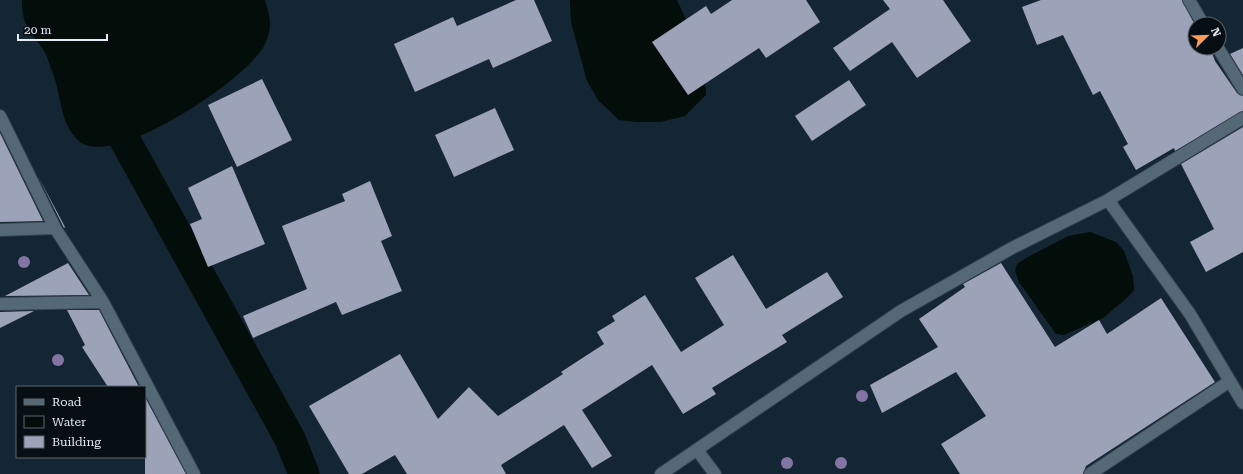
<svg xmlns="http://www.w3.org/2000/svg" width="1243" height="474" font-family="'Roboto Serif',serif">
<rect width="100%" height="100%" fill="#142633"/>
<path fill="#030d09" d="M 22,0 L 265,0 C 270,17 273,27 265,44 C 251,77 111,171 79,141 C 59,123 62,96 53,74 C 50,67 48,58 44,51 C 31,30 22,29 22,0 Z
M 570,0 L 677,0 C 691,31 706,60 706,95 L 685,116 L 660,122 L 637,122 L 619,120 L 598,100 L 587,81 L 571,22 Z
M 1090,232 L 1116,242 L 1124,251 L 1133,276 L 1134,290 L 1128,297 L 1103,318 L 1064,335 L 1056,334 L 1019,282 L 1015,271 L 1017,264 L 1026,258 L 1068,236 Z"/>
<g fill="none" stroke-linecap="round" stroke-linejoin="round">
<path stroke="#030d09" stroke-width="31" d="M 105,104 L 290,439 L 304,474"/>
</g>
<path fill="#9ca2b8" d="M 516,0 L 534,0 L 552,41 L 493,68 L 489,59 L 415,92 L 394,44 L 453,17 L 457,26 Z
M 732,0 L 806,0 L 820,22 L 766,58 L 759,48 L 688,95 L 652,42 L 706,6 L 711,14 Z
M 883,0 L 943,0 L 971,41 L 917,78 L 892,42 L 850,71 L 833,48 L 890,9 Z
M 1041,0 L 1182,0 L 1195,25 L 1195,48 L 1210,48 L 1215,61 L 1237,93 L 1243,96 L 1243,111 L 1175,151 L 1174,148 L 1136,170 L 1123,147 L 1128,144 L 1100,91 L 1093,95 L 1063,35 L 1037,45 L 1022,7 Z
M 1243,48 L 1243,75 L 1230,54 Z
M 262,79 L 292,140 L 237,167 L 208,105 Z
M 849,80 L 866,105 L 812,141 L 795,116 Z
M 495,108 L 514,150 L 454,177 L 435,135 Z
M 1243,127 L 1243,252 L 1206,272 L 1190,242 L 1214,229 L 1181,164 Z
M 0,133 L 43,221 L 0,222 Z
M 232,166 L 265,244 L 208,267 L 190,224 L 202,219 L 188,188 Z
M 36,172 L 38,176 L 65,227 L 64,228 Z
M 370,181 L 392,236 L 381,241 L 402,291 L 342,315 L 336,302 L 253,338 L 243,316 L 307,289 L 282,226 L 345,201 L 342,194 Z
M 733,255 L 766,309 L 827,272 L 843,297 L 782,335 L 787,342 L 712,388 L 716,394 L 683,414 L 652,365 L 582,410 L 612,456 L 592,468 L 564,425 L 501,465 L 506,474 L 407,474 L 395,455 L 362,474 L 349,474 L 309,406 L 400,354 L 438,419 L 469,387 L 498,416 L 563,374 L 561,372 L 604,344 L 597,332 L 615,321 L 612,316 L 645,295 L 681,352 L 724,325 L 695,278 Z
M 68,263 L 89,295 L 5,296 Z
M 1001,263 L 1055,347 L 1099,320 L 1107,334 L 1161,298 L 1215,382 L 1086,466 L 1083,474 L 960,474 L 941,444 L 986,416 L 956,372 L 882,413 L 870,385 L 938,347 L 919,319 L 965,287 L 963,284 Z
M 67,310 L 99,310 L 139,387 L 108,387 L 82,347 L 85,345 Z
M 0,311 L 0,312 L 34,311 L 0,328 Z
M 145,397 L 186,474 L 145,474 Z"/>
<g fill="none" stroke-linecap="round" stroke-linejoin="round">
<defs>
<path id="street" d="M 1189,0 L 1203,24
M 1218,48 L 1243,89
M 0,116 L 55,228 L 103,302 L 194,474
M 1108,200 L 1190,314 L 1243,403
M 0,230 L 55,228
M 0,304 L 103,302
M 697,450 L 715,474
M 661,474 L 901,311 L 1012,248 L 1108,200 L 1243,118
M 1090,474 L 1230,381"/>
</defs>
<use href="#street" stroke="#32404a" stroke-width="14"/>
<use href="#street" stroke="#546876" stroke-width="12"/>
</g>
<g fill="#8374a3">
<circle cx="24" cy="262" r="6"/>
<circle cx="58" cy="360" r="6"/>
<circle cx="862" cy="396" r="6"/>
<circle cx="787" cy="463" r="6"/>
<circle cx="841" cy="463" r="6"/>
</g>
<rect x="16" y="386" width="130" height="72" fill="#070e14" stroke="#5e676e"/>
<rect x="24" y="399" width="20" height="6" fill="#546876" stroke="#5e676e"/>
<text x="52" y="406" font-size="12" fill="#e1ecf5">Road</text>
<rect x="24" y="416" width="20" height="12" fill="#030d09" stroke="#5e676e"/>
<text x="52" y="426" font-size="12" fill="#e1ecf5">Water</text>
<rect x="24" y="436" width="20" height="12" fill="#9ca2b8" stroke="#5e676e"/>
<text x="52" y="446" font-size="12" fill="#e1ecf5">Building</text>
<g transform="translate(1207 36) rotate(67)"><circle r="19" fill="#070e14" stroke="#5e676e"/>
<path d="M0-3L7 15L0 10L-7 15Z" fill="#fe9c57"/>
<text y="-6" font-size="11" font-weight="bold" text-anchor="middle" fill="#e1ecf5">N</text>
</g>
<path d="M18 34v6h89v-6" fill="none" stroke="#e1ecf5" stroke-width="2"/>
<text x="24" y="34" font-size="12" fill="#e1ecf5" stroke="#070e14" stroke-width="3" paint-order="stroke">20 m</text>
</svg>
